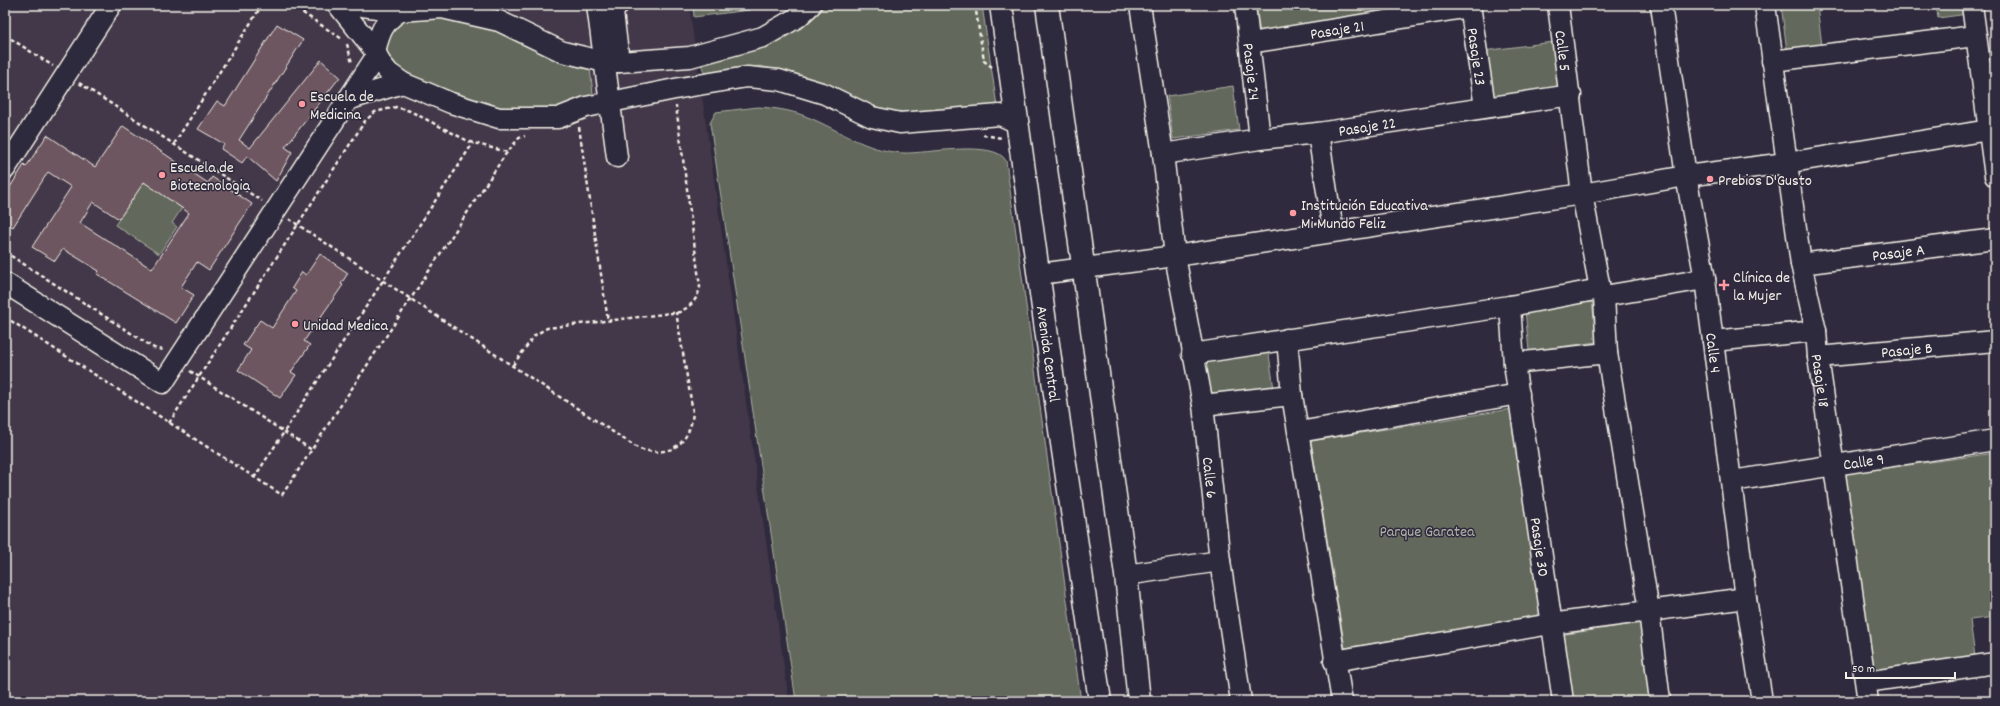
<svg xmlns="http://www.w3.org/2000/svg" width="2000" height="706" font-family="Dekko,sans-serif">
<rect width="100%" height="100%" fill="#2f2a3d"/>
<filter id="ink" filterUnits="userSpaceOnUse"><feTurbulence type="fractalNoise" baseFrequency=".025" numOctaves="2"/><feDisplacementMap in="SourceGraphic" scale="8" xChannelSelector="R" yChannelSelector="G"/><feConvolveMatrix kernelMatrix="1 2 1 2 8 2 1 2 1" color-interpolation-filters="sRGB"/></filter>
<g filter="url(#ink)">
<path fill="#423748" d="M 5,5 L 689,5 L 789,701 L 5,701 Z"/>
<path fill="#62695c" stroke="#abada2" d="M 693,5 L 759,5 L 749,10 L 694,17 Z
M 823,5 L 982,5 L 997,106 L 919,113 L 883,111 L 800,76 L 760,66 L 705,75 L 700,61 L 807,19 Z
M 1256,5 L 1458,5 L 1261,41 Z
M 1781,5 L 1817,5 L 1822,46 L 1787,51 Z
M 1936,5 L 1967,5 L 1968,14 L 1938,18 Z
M 437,13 L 495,26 L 590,69 L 593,94 L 587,99 L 558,110 L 496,112 L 416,80 L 395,65 L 386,55 L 386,35 L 399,19 Z
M 1553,42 L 1559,89 L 1489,98 L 1483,51 Z
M 1233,86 L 1239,130 L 1173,139 L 1167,96 Z
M 758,107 C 774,108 790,110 805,116 C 841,130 864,151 904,153 C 925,154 996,139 1006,161 L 1081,701 L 796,701 L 710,123 L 716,112 Z
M 144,182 L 182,208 L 172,223 L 177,227 L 159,254 L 115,225 Z
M 1592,302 L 1597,342 L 1529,351 L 1525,310 Z
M 1268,348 L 1274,389 L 1206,399 L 1200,358 Z
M 1511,409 L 1540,616 L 1345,648 L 1311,441 Z
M 1995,453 L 1995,617 L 1970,620 L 1975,657 L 1870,671 L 1844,474 Z
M 1640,623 L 1652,700 L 1569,701 L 1560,635 Z"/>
<path fill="#6e5661" stroke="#f4f1e8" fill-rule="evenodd" d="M 277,24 L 303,40 L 239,140 L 250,148 L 321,60 L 340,77 L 285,147 L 292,152 L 276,181 L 247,156 L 242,163 L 221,149 L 224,144 L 198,129 L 217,101 L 225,106 Z
M 123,126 L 208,183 L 212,177 L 252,204 L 209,270 L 197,262 L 181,287 L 194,295 L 176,323 L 97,274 L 99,271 L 63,249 L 55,261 L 32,247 L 71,187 L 48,172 L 13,227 L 5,222 L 5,195 L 24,165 L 26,167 L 47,135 L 95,167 ZM 144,182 L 189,213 L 152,269 L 80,223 L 93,202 L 119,219 Z
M 320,254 L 348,273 L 341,284 L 343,285 L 304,341 L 310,345 L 291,372 L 296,375 L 280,398 L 238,370 L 251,350 L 243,345 L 260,320 L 272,328 L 296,291 L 292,288 L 302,272 L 306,275 Z"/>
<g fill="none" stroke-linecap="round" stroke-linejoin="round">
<defs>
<g id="minor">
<path d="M 338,5 L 375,51 L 380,62 L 389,73 L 403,83 L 451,103 L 499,118 L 558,118 L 586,107 L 680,88 L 747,77 L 779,80 L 825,94 L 872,117 L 900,123 L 1000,115 L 1018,123"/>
<path d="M 355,5 L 400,11 L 442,8 L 499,21 L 563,52 L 605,62 L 619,62 L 690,57 L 763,37 L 798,17 L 811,5"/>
<path d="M 597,5 L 617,157"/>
<path d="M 618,5 L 613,12 L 619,62"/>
<path id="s1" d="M 1140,5 L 1163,154 L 1175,256 L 1203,405 L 1220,561 L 1241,701"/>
<path id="s2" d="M 1245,5 L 1260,139"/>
<path id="s3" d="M 1470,5 L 1485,107"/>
<path id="s4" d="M 1558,5 L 1582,194 L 1600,289 L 1604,296 L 1607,353 L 1649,611 L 1660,701"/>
<path id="s5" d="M 1661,5 L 1686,176 L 1705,279 L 1746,598 L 1762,701"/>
<path id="s6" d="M 1765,5 L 1801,264 L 1816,331 L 1818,357 L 1868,701"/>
<path d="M 1972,5 L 1995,176"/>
<path id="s7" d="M 1250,43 L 1470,7"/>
<path d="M 375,51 C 380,32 383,22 400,11"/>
<path d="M 1772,61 L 1975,36"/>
<path d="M 347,100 L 403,83"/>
<path d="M 1318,133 L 1333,231"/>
<path id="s8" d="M 1163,154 L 1260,139 L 1318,133 L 1571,95"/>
<path d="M 5,169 L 111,5"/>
<path id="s9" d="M 1801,264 L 1995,239"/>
<path d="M 1039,274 L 1175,256 L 1582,194 L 1686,176 L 1786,163 L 1995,129"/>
<path d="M 5,283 L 163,383 L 377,55"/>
<path d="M 1604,296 L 1705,279"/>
<path id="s10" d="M 1510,306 L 1514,363 L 1563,701"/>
<path d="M 1287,339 L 1292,395 L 1342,701"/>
<path d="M 1713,341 L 1816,331"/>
<path d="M 1192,354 L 1510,306 L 1600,289"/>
<path id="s11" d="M 1818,357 L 1995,341"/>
<path d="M 1514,363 L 1607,353"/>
<path d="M 1203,405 L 1292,395"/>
<path d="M 1299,432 L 1519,394"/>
<path id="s12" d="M 1732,481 L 1995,440"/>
<path d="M 1126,575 L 1220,561"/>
<path d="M 1334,661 L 1551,624 L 1746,598"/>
<path d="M 1866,682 L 1995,663"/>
</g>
<g id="major">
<path id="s13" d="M 1001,5 L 1059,423 L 1100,701"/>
<path d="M 1047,5 L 1126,575 L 1139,701"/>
</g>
</defs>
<use href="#minor" stroke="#f4f1e8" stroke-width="23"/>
<use href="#major" stroke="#f4f1e8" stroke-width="25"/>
<path stroke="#f4f1e8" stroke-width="2.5" stroke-dasharray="4 3" stroke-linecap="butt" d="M 291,5 L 342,39
M 975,5 L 984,61 L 992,67
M 5,35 L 53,66
M 347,44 L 352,63
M 79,83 L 262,201
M 579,127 L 608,321
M 983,135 L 1002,138
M 174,144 L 262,5
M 289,219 L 639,449 C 671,458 690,444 693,412 L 676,312
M 5,252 L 154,348 L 164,350
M 5,317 L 282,495 L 505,155 L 519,138 L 525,136
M 513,365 L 535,335 L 547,328 L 680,312 C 692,305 697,300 700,287 L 676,106
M 190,371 L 312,450
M 169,423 L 365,121 L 375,112 L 396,107 L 410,111 L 470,142 L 507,152
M 254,478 L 473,143"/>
<use href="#minor" stroke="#2f2a3d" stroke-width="20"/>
<use href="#major" stroke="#2f2a3d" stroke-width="22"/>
</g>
</g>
<g fill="#ff9aa2" stroke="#2f2a3d" stroke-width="1.5">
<circle cx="302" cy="104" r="4"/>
<circle cx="162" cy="175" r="4"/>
<circle cx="1710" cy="179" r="4"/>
<circle cx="1293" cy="213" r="4"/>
<path d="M1722 279h4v4h4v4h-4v4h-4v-4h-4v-4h4z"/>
<circle cx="295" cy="324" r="4"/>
</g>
<g text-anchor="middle" stroke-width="3" stroke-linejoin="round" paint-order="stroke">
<g font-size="16" fill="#f4f1e8" stroke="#2f2a3d">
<text dy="6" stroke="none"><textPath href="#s7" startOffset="88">Pasaje 21</textPath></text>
<text dy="6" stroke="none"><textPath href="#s4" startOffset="46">Calle 5</textPath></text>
<text dy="6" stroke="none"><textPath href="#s3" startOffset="52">Pasaje 23</textPath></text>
<text dy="6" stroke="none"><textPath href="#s2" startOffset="67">Pasaje 24</textPath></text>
<text dy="6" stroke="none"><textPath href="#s8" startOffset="206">Pasaje 22</textPath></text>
<text dy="6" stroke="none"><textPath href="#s9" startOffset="98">Pasaje A</textPath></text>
<text dy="6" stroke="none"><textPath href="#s11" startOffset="89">Pasaje B</textPath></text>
<text dy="6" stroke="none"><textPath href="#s13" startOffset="352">Avenida Central</textPath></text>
<text dy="6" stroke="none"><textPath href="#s5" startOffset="352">Calle 4</textPath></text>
<text dy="6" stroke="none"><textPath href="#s6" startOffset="380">Pasaje 18</textPath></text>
<text dy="6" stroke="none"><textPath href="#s12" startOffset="133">Calle 9</textPath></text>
<text dy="6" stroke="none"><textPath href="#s1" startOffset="478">Calle 6</textPath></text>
<text dy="6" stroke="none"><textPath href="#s10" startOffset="243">Pasaje 30</textPath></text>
</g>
<g font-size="16" fill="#f4f1e8" stroke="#2f2a3d" text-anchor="start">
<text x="310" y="101">Escuela de<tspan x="310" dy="18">Medicina</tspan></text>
<text x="170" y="172">Escuela de<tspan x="170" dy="18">Biotecnologia</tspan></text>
<text x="1718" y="185">Prebios D'Gusto</text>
<text x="1301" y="210">Institución Educativa<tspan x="1301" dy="18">Mi Mundo Feliz</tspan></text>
<text x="1733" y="282">Clínica de<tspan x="1733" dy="18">la Mujer</tspan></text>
<text x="303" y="330">Unidad Medica</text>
</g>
<g font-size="16" fill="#b2b4a9" stroke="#2f2a3d">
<text x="1427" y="536">Parque Garatea</text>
</g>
</g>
<rect width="2000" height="706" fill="none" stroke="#2f2a3d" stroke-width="20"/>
<rect x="10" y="10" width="1980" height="686" fill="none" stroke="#f4f1e8" stroke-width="1.5" filter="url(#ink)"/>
<path d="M1846 672v6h109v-6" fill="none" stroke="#f4f1e8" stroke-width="2"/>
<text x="1852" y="672" font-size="12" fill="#f4f1e8" stroke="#2f2a3d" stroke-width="3" paint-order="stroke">50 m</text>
</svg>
